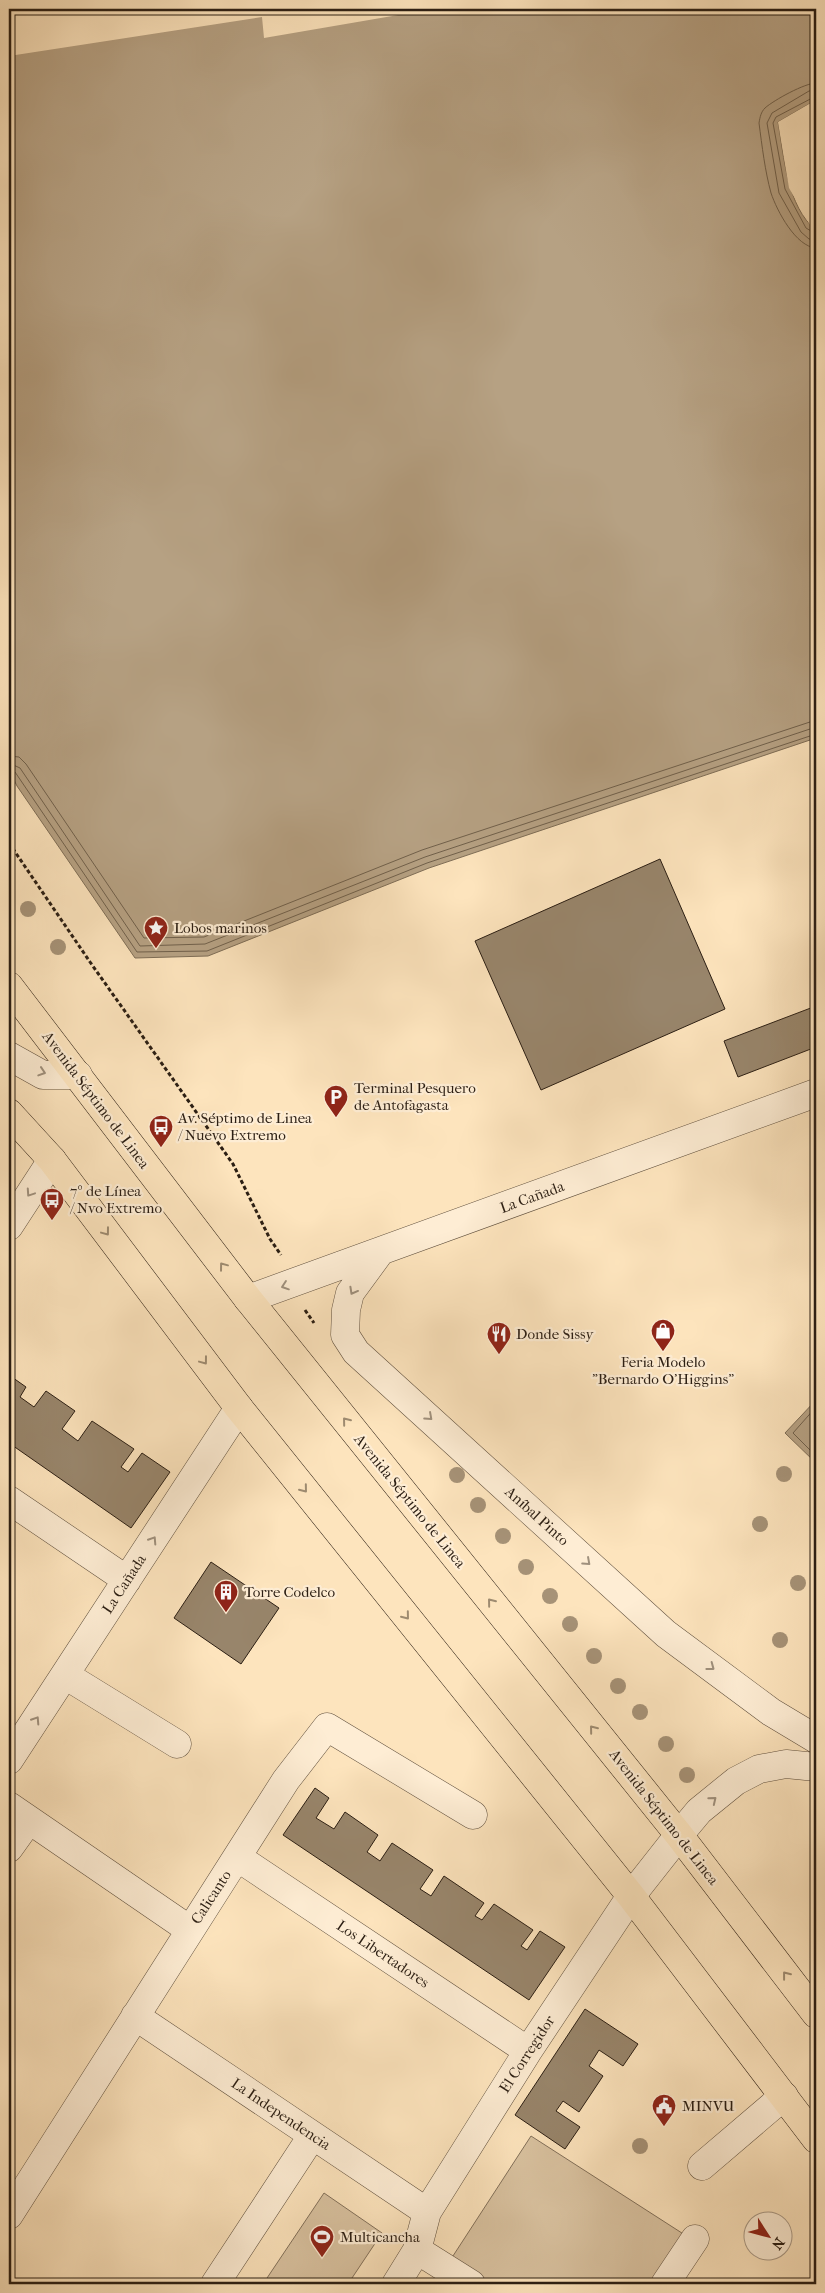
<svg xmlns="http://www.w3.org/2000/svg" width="825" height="2293" font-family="'IM FELL French Canon',serif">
<rect width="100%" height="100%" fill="#fde4bd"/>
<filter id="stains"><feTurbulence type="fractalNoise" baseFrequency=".004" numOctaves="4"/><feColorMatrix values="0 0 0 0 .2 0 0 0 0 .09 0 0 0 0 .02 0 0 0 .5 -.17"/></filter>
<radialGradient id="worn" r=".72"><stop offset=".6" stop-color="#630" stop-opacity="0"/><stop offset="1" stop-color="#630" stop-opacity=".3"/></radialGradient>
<path fill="#d9c2a0" stroke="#82705a" d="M 531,2136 L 685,2235 L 653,2284 L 490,2284 L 451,2259 Z
M 324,2193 L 382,2233 L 348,2284 L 263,2284 Z"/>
<path fill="#b6a183" stroke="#7e6d56" d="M 9,9 L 816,9 L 816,100 L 778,122 C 784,156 787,207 816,230 L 816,738 L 429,868 L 208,956 L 135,958 L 17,786 L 9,770 Z
M 816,1400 L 816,1463 L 785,1433 Z"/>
<path fill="#fde4bd" d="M 9,9 L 404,9 L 404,14 L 264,38 L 262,17 L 9,56 Z
M 816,100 L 816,103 L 781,123 L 792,187 L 816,230 L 810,225 L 789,188 L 778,122 Z"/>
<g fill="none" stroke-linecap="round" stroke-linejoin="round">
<path stroke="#70604b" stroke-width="1" d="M 816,83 C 805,83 774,100 765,108 C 761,112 760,117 759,123 C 762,146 765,171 771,193 C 777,211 796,247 816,248
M 816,90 L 809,91 L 772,113 L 767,123 L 779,193 L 801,232 L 809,239 L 816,240
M 816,96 L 776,117 L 773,123 L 785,189 L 806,228 L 816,234
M 9,756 L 19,757 L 26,764 L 144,938 L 204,937 L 422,850 L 816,720
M 9,763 L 20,768 L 140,946 L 205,944 L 425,857 L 816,727
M 9,769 L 15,772 L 137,952 L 207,951 L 427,863 L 816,734
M 816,1407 L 793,1433 L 816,1456"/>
</g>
<path fill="#98856b" stroke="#2b1e13" d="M 660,859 L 725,1009 L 541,1090 L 475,941 Z
M 816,1006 L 816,1047 L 738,1077 L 724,1041 Z
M 9,1375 L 26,1387 L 20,1397 L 34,1407 L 46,1391 L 75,1411 L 62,1429 L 78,1441 L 92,1421 L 134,1449 L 121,1467 L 128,1472 L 142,1453 L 170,1472 L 131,1528 L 9,1443 Z
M 211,1562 L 279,1608 L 241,1664 L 174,1618 Z
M 315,1788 L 329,1798 L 316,1818 L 334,1829 L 345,1812 L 378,1835 L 367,1852 L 380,1861 L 392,1843 L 433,1870 L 420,1889 L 431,1896 L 444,1876 L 484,1903 L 475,1916 L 482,1920 L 494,1904 L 533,1930 L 521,1946 L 527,1950 L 540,1931 L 565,1947 L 529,2000 L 283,1835 Z
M 585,2009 L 638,2044 L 623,2066 L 599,2050 L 589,2066 L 603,2076 L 579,2112 L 563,2101 L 556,2111 L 580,2127 L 565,2149 L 515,2115 Z"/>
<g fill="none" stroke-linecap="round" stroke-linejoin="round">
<defs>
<path id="minor" d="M 9,1056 L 43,1075 L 78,1075
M 9,1226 L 52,1160
M 380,1252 L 350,1293 L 346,1310 L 345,1335 L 356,1352 L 666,1634 L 771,1712 L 816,1739
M 248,1299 L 816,1093
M 9,1500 L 127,1580
M 65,1675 L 177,1744
M 9,1760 L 239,1408
M 9,1806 L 190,1930
M 9,1848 L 29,1820
M 237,1857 L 528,2051
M 135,2016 L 427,2212
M 702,2166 L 784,2096
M 9,2215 L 286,1780 L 327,1727 L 473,1815
M 417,2250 L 471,2284
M 215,2284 L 312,2136
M 396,2284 L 417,2250 L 427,2212 L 528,2051 L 631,1896 L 679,1835 L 699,1811 L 736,1781 L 759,1769 L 786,1764 L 816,1767
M 665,2284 L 695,2239"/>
<path id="highway" d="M 9,986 L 248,1299 L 679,1835 L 816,2014
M 9,1113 L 52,1160 L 239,1408 L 631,1896 L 816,2139"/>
</defs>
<use href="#minor" stroke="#60503e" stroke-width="29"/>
<use href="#highway" stroke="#2b1e13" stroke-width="29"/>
<path stroke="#2b1e13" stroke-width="3" stroke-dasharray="4 2.5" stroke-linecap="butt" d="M 9,843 L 90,962 L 233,1164 L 270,1239 L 281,1255
M 305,1310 L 314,1323"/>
<use href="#minor" stroke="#feedd4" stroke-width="28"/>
<use href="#highway" stroke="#fde4bd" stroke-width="28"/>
</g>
<g fill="#a69277">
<circle cx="28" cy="909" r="8"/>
<circle cx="58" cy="947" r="8"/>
<circle cx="784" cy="1474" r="8"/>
<circle cx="457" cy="1475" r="8"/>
<circle cx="478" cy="1505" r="8"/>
<circle cx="760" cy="1524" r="8"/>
<circle cx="503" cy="1536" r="8"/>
<circle cx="526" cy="1567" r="8"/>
<circle cx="798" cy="1583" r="8"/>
<circle cx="550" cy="1596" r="8"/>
<circle cx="570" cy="1624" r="8"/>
<circle cx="780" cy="1640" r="8"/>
<circle cx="594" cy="1656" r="8"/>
<circle cx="618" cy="1686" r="8"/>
<circle cx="640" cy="1712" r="8"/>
<circle cx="666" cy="1744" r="8"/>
<circle cx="687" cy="1775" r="8"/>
<circle cx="640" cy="2146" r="8"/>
</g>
<defs><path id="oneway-chevron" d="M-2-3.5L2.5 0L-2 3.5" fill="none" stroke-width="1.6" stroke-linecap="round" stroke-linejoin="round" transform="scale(1.25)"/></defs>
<g stroke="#9f907d">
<use href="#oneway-chevron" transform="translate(42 1072) rotate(18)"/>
<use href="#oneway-chevron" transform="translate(30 1193) rotate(124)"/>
<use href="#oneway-chevron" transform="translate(285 1286) rotate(161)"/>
<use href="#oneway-chevron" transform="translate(353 1291) rotate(119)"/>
<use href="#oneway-chevron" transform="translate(429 1417) rotate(42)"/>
<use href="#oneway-chevron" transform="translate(153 1540) rotate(-57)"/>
<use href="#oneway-chevron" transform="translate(587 1562) rotate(42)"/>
<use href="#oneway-chevron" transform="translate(711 1667) rotate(37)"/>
<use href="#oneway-chevron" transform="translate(36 1720) rotate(-57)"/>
<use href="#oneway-chevron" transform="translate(713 1800) rotate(-39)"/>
</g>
<g stroke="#9e8b70">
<use href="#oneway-chevron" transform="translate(106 1232) rotate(53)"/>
<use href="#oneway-chevron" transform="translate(223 1266) rotate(-127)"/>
<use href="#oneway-chevron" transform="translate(204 1361) rotate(53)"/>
<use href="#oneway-chevron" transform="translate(346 1421) rotate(-129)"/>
<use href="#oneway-chevron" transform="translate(304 1489) rotate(51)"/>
<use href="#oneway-chevron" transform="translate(491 1602) rotate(-129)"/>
<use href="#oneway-chevron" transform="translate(406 1616) rotate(51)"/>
<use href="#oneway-chevron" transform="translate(593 1729) rotate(-129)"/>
<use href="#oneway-chevron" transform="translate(786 1975) rotate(-128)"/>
</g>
<defs>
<symbol id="sight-pin" viewBox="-11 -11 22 30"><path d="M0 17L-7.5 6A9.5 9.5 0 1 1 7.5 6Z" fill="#8f2418" stroke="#feedd4"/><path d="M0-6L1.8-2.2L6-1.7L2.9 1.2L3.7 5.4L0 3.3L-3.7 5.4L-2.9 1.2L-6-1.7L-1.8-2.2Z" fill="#fff"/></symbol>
<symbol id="parking-pin" viewBox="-11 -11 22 30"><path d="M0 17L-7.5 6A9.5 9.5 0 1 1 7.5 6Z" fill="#8f2418" stroke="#feedd4"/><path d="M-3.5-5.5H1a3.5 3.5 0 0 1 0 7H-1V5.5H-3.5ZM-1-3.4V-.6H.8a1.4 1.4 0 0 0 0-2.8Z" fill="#fff"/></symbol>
<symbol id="bus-pin" viewBox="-11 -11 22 30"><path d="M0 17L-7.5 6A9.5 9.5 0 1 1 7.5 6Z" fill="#8f2418" stroke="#feedd4"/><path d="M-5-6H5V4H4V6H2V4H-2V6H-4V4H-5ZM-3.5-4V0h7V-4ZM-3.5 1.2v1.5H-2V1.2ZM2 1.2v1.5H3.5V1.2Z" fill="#fff"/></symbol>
<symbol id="shop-pin" viewBox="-11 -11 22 30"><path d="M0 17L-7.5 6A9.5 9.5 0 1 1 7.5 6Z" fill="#8f2418" stroke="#feedd4"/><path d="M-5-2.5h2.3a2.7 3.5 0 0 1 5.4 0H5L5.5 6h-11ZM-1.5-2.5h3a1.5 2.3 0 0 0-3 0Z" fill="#fff"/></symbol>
<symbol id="restaurant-pin" viewBox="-11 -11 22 30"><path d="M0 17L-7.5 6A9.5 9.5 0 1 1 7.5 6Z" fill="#8f2418" stroke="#feedd4"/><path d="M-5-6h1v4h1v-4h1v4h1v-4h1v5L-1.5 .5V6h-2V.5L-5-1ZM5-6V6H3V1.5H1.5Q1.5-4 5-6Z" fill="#fff"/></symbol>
<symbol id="building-pin" viewBox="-11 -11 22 30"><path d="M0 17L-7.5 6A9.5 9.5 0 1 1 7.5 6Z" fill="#8f2418" stroke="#feedd4"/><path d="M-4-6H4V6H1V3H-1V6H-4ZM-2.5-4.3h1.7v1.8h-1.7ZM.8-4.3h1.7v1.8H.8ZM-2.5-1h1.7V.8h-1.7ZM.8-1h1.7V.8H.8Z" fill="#fff"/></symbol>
<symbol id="civic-pin" viewBox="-11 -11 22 30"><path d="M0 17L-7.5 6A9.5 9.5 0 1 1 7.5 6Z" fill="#8f2418" stroke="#feedd4"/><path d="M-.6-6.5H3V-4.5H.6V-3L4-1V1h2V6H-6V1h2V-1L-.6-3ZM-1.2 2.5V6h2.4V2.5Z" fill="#fff"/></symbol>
<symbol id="stadium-pin" viewBox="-11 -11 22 30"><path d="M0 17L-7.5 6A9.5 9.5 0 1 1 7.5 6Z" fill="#8f2418" stroke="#feedd4"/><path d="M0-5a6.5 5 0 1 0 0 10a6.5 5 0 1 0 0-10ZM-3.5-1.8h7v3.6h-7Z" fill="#fff"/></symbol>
</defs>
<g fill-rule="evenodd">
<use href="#sight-pin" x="142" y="914" width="28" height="38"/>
<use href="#parking-pin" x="322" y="1083" width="28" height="38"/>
<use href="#bus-pin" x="147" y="1113" width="28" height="38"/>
<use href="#bus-pin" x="38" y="1186" width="28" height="38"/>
<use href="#shop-pin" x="649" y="1317" width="28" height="38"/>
<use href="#restaurant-pin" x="485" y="1320" width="28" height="38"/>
<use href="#building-pin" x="212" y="1578" width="28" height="38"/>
<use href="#civic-pin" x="650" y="2092" width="28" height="38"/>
<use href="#stadium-pin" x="308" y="2223" width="28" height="38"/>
</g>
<g text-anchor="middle" stroke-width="4.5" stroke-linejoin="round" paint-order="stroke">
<g font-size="15" fill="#2b1e13" stroke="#feedd4" text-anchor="start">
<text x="174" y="933">Lobos marinos</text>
<text x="354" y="1093">Terminal Pesquero<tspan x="354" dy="17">de Antofagasta</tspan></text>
<text x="178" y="1123">Av. Séptimo de Linea<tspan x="178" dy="17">/ Nuevo Extremo</tspan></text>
<text x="70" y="1196">7º de Línea<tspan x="70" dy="17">/ Nvo Extremo</tspan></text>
<text x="516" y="1339">Donde Sissy</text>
<text x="663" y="1367" text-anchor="middle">Feria Modelo<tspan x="663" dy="17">"Bernardo O'Higgins"</tspan></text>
<text x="244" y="1597">Torre Codelco</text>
<text x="682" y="2111">MINVU</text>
<text x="340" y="2242">Multicancha</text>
</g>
<g font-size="15" fill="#2b1e13" stroke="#feedd4">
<text transform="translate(96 1100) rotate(53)" y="5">Avenida Séptimo de Linea</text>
<text transform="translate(532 1197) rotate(-20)" y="5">La Cañada</text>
<text transform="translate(410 1501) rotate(51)" y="5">Avenida Séptimo de Linea</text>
<text transform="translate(537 1516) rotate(42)" y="5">Aníbal Pinto</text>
<text transform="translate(124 1584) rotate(-57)" y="5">La Cañada</text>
<text transform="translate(664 1817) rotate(52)" y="5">Avenida Séptimo de Linea</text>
<text transform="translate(211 1897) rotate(-57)" y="5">Calicanto</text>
<text transform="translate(383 1954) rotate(34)" y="5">Los Libertadores</text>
<text transform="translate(527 2054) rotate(-57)" y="5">El Corregidor</text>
<text transform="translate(281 2114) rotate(34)" y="5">La Independencia</text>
</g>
</g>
<rect width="825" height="2293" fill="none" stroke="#fde4bd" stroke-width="30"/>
<rect x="10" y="10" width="805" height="2273" fill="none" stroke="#2b1e13" stroke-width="2.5"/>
<rect x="15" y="15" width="795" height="2263" fill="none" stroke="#2b1e13"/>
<g transform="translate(768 2236) rotate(126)"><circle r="24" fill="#feedd4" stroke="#aa9a87"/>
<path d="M0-4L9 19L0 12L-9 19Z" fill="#8f2418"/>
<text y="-8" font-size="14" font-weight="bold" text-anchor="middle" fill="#2b1e13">N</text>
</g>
<rect width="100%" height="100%" filter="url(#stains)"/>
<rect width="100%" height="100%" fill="url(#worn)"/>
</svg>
